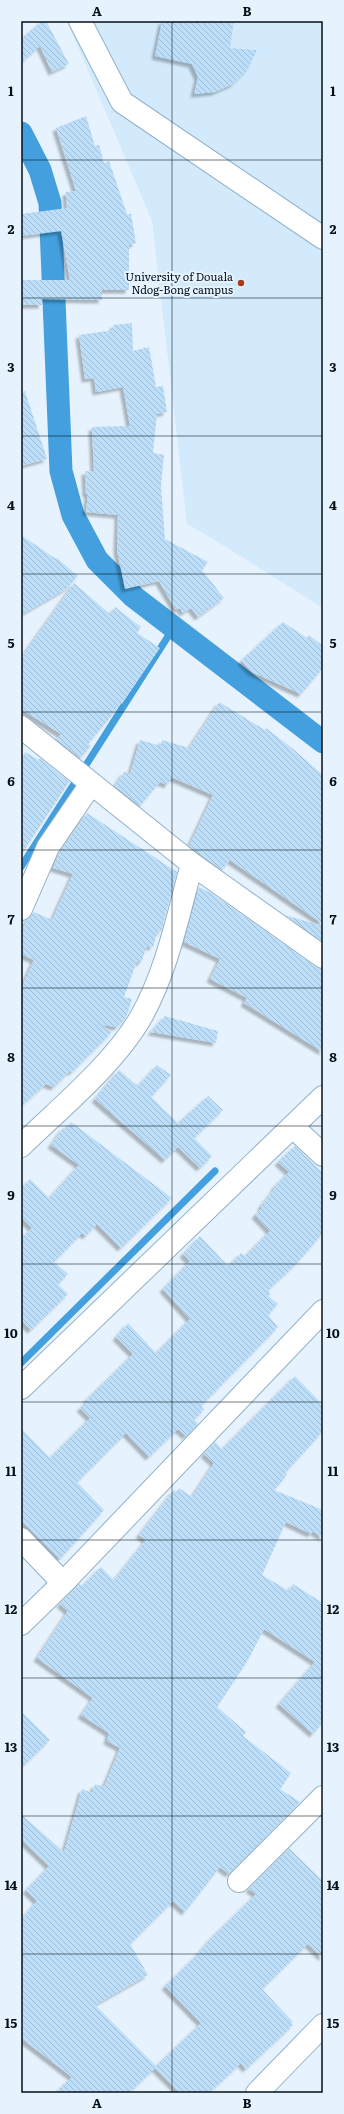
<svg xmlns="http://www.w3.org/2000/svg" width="344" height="2114" font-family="Literata,serif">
<defs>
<pattern id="building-back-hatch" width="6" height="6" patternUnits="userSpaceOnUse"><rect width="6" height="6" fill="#bcdef8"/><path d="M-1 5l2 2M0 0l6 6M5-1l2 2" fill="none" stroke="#a0bdd4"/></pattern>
<filter id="shadow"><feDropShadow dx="-3.5" dy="3.5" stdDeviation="1" flood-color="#0004"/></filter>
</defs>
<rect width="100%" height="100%" fill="#e6f3fe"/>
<path fill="#d2eafc" d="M 67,21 L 323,21 L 323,608 L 208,536 L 187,524 L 152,221 Z"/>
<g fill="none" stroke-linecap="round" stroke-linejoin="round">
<path stroke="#439fdd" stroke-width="7" d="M 21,867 L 174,627
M 21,1363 L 215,1171"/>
<path stroke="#439fdd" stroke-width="23" d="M 21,133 L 40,170 L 50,203 L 61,471 L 73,515 L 97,560 L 134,597 L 323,742"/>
</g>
<path fill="url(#building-back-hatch)" filter="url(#shadow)" d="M 42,21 L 46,21 L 69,64 L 52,72 L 40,46 L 21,63 L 21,39 Z
M 162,21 L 234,21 L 230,48 L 257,50 L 248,69 L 233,84 L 215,92 L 194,94 L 198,77 L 192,64 L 155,56 Z
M 86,116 L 95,146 L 99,145 L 104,163 L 109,161 L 127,214 L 131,214 L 136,243 L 129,245 L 129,290 L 102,290 L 102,300 L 42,299 L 42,305 L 21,305 L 21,280 L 70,280 L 61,231 L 21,236 L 21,214 L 67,208 L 66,192 L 76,191 L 56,128 Z
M 132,323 L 133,351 L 149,347 L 156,387 L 163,386 L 167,412 L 157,414 L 153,453 L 164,455 L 161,486 L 165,539 L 208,562 L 202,570 L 224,598 L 198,617 L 191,608 L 183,613 L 180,608 L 176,610 L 159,581 L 125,589 L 117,550 L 118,515 L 86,512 L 88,494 L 86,494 L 85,471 L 94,472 L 92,427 L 130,426 L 123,387 L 96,392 L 94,378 L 85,379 L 79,335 L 114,330 L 113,325 Z
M 25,391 L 47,459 L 21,466 L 21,392 Z
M 21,535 L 56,559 L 57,558 L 78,576 L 66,589 L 21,615 Z
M 74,583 L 110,614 L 115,607 L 141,627 L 137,633 L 160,648 L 122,704 L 121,704 L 88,744 L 91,746 L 80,758 L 56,739 L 61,734 L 21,709 L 21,658 Z
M 283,622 L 307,638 L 309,635 L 323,646 L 323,668 L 301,694 L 252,672 L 241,661 Z
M 219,702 L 265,730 L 266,728 L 292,748 L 323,775 L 323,924 L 230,860 L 222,870 L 189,846 L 213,795 L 171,777 L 168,785 L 160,782 L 140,806 L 115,786 L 124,772 L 130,774 L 140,740 L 161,746 L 162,740 L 189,748 Z
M 25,752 L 39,760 L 40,758 L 69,782 L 21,855 L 21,762 Z
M 87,813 L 177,872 L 161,932 L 158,930 L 153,947 L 147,946 L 141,963 L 137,961 L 124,997 L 132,999 L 128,1013 L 125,1019 L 117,1027 L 102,1025 L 112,1032 L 72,1072 L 70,1071 L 54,1087 L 46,1084 L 21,1106 L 21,989 L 34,960 L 21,954 L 21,933 L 27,920 L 34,912 L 52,920 L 73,874 L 53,868 L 59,853 Z
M 199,887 L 211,893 L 316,967 L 323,969 L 323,1052 L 244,1003 L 247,998 L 210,979 L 220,959 L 184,942 Z
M 285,915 L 323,926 L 323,942 Z
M 165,1016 L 218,1031 L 216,1043 L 151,1032 Z
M 157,1065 L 171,1075 L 151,1097 L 178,1123 L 208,1096 L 223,1110 L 194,1138 L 212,1156 L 200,1168 L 178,1147 L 165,1160 L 95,1099 L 119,1070 L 138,1086 Z
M 71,1122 L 172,1198 L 121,1248 L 97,1224 L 86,1236 L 82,1233 L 54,1262 L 68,1274 L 58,1284 L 68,1294 L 31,1330 L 21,1320 L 21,1238 L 32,1228 L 21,1217 L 21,1189 L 30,1179 L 49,1198 L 79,1165 L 51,1145 L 63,1128 L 66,1129 Z
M 295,1146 L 323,1173 L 323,1233 L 297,1263 L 268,1290 L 271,1294 L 268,1296 L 278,1304 L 268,1315 L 278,1327 L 201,1406 L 204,1410 L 194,1419 L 198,1424 L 186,1436 L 178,1429 L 149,1457 L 126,1433 L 77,1482 L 104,1510 L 60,1559 L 21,1520 L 21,1428 L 50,1458 L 90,1418 L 80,1408 L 88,1401 L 86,1400 L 133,1354 L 116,1337 L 128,1323 L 156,1353 L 190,1319 L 163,1289 L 190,1261 L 183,1254 L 200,1236 L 228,1266 L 241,1253 L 245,1256 L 270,1231 L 255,1215 L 262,1208 L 261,1206 L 275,1188 L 274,1187 L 289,1172 L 278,1162 Z
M 295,1376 L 323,1405 L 323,1431 L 285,1473 L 287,1475 L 274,1490 L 323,1510 L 323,1538 L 313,1531 L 311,1534 L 286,1522 L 262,1575 L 289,1591 L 293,1584 L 323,1603 L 323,1722 L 313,1734 L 279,1704 L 315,1662 L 264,1629 L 248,1660 L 217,1707 L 246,1732 L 243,1736 L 291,1773 L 280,1789 L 300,1802 L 229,1874 L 220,1867 L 185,1912 L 173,1901 L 130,1944 L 148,1975 L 95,2005 L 156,2066 L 201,2023 L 165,1986 L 196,1956 L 211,1938 L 256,1894 L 249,1889 L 289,1848 L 323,1881 L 323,1958 L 308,1944 L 262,1989 L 293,2022 L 291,2024 L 293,2025 L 246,2069 L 241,2063 L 209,2093 L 180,2093 L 155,2068 L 129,2093 L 55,2093 L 72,2077 L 21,2038 L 21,1920 L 37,1901 L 26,1890 L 49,1866 L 21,1839 L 21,1814 L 64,1852 L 82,1789 L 92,1793 L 95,1784 L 104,1787 L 120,1748 L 107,1741 L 109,1733 L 81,1715 L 93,1698 L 37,1658 L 68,1611 L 60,1604 L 79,1584 L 82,1586 L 101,1567 L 114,1580 L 146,1540 L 139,1535 L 174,1490 L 176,1492 L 179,1488 L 192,1497 L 214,1463 L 204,1454 L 215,1442 L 222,1449 Z
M 21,1711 L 50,1740 L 21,1768 Z"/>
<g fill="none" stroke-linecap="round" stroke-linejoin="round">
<defs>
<path id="street" d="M 80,21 L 122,102 L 323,238
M 21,727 L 192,864 L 323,957
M 21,909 L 48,847 L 91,784
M 293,1127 L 323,1155
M 21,1146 C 60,1108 114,1064 141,1017 C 167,971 178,915 192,864
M 21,1388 L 323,1097
M 21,1539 L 63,1583
M 21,1624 L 63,1583 L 323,1311
M 239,1881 L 323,1797
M 257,2093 L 323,2025"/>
</defs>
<use href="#street" stroke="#91b1c9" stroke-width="24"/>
<use href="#street" stroke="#fff" stroke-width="22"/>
</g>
<path fill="none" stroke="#040f17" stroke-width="1" stroke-opacity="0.55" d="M 172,21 L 172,2093M 21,160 L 323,160M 21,298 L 323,298M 21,436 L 323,436M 21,574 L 323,574M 21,712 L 323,712M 21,850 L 323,850M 21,988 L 323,988M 21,1126 L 323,1126M 21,1264 L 323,1264M 21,1402 L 323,1402M 21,1540 L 323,1540M 21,1678 L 323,1678M 21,1816 L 323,1816M 21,1954 L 323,1954"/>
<circle fill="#a43d18" stroke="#e6f3fe" stroke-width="1.5" cx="241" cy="283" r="4"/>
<g text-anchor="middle" stroke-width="4" stroke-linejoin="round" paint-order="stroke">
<g font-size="11" fill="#040f17" stroke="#e6f3fe" text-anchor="end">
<text x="233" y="281">University of Douala<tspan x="233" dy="13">Ndog-Bong campus</tspan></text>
</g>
</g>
<rect width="344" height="2114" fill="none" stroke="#e6f3fe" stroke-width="44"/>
<rect x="22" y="22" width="300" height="2070" fill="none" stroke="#040f17" stroke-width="1.5"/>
<g font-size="13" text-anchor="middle" font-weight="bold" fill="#040f17">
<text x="97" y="16">A</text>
<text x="247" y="16">B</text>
<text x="11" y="96">1</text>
<text x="333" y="96">1</text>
<text x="11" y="234">2</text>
<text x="333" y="234">2</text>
<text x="11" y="372">3</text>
<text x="333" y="372">3</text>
<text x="11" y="510">4</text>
<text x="333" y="510">4</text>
<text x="11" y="648">5</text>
<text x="333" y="648">5</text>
<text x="11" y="786">6</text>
<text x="333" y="786">6</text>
<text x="11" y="924">7</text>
<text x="333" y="924">7</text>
<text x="11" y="1062">8</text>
<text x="333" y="1062">8</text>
<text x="11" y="1200">9</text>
<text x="333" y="1200">9</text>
<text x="11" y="1338">10</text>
<text x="333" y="1338">10</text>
<text x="11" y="1476">11</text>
<text x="333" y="1476">11</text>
<text x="11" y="1614">12</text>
<text x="333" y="1614">12</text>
<text x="11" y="1752">13</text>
<text x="333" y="1752">13</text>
<text x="11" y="1890">14</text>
<text x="333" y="1890">14</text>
<text x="11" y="2028">15</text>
<text x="333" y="2028">15</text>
<text x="97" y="2108">A</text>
<text x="247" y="2108">B</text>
</g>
</svg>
